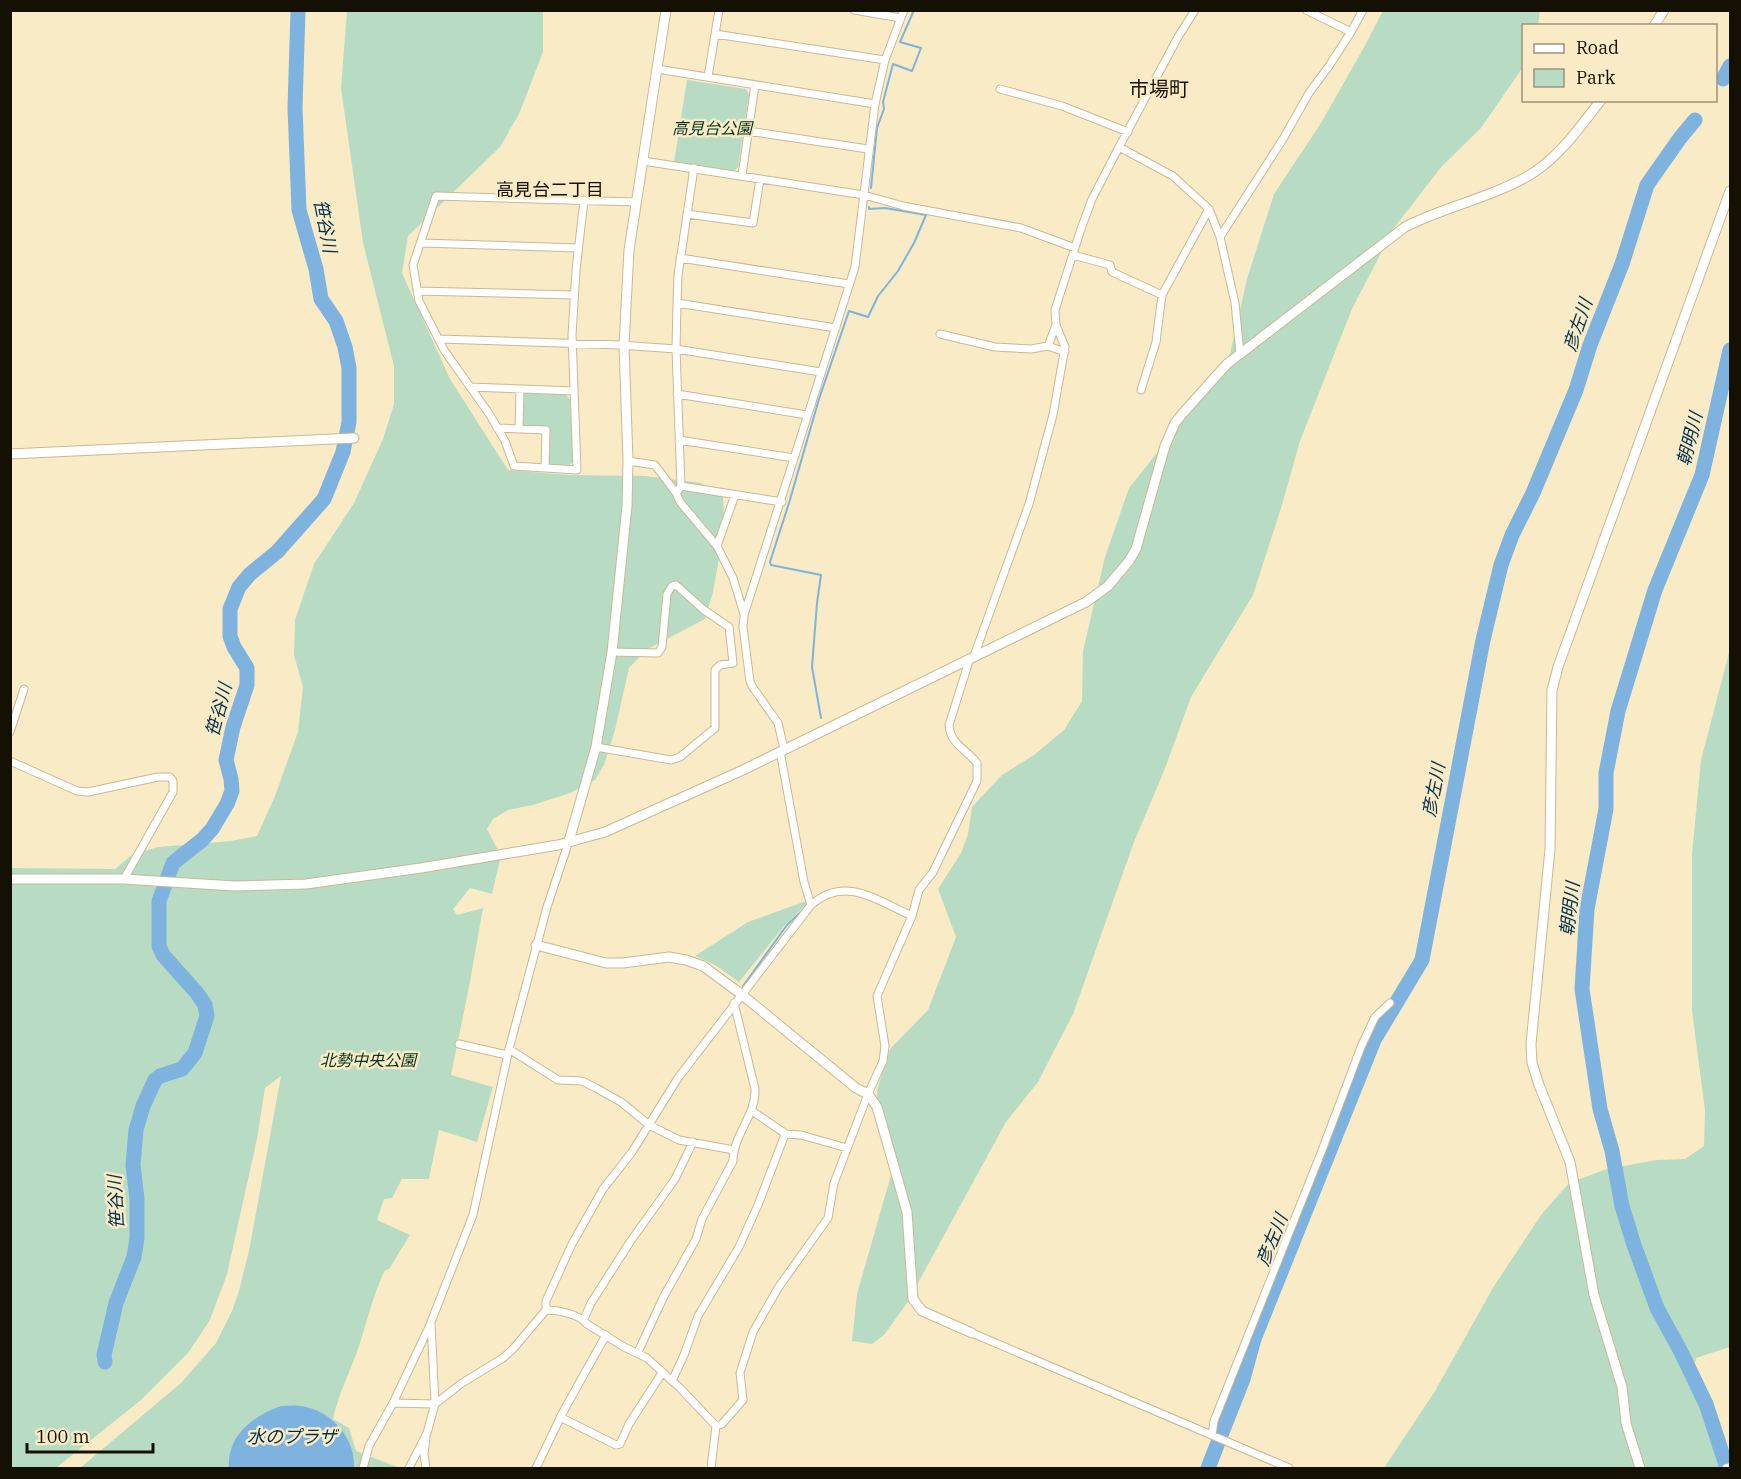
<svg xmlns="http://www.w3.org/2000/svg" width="1741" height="1479" font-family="'IBM Plex Serif','Noto Sans JP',serif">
<rect width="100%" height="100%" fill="#faebc7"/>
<path fill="#b8dcc3" d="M 347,11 L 543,11 L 543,52 L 519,114 L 500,147 L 408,236 L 402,273 L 450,379 L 508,470 L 569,475 L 645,476 L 701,483 L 723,498 L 725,526 L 713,592 L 705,619 L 646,650 L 629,668 L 615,730 L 604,765 L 595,780 L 570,793 L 533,805 L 508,810 L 493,819 L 487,829 L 501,856 L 492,894 L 470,888 L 453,909 L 457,915 L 483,908 L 469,987 L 451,1075 L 493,1087 L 477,1142 L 439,1130 L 429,1179 L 402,1179 L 392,1198 L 384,1199 L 377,1220 L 410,1235 L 389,1269 L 385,1270 C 373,1295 367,1322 358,1349 C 350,1372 338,1395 333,1419 L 349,1428 L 356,1451 L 400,1468 L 80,1468 L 181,1383 L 216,1343 L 232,1311 L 239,1291 L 249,1251 L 281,1076 L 265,1088 L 257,1139 L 227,1274 L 210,1320 L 188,1353 L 141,1400 L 56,1468 L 11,1468 L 11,868 L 115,869 L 133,854 L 158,847 L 231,841 L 257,836 L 275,796 L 298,732 L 303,687 L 294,655 L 295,620 L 314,564 L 354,503 L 383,439 L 394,404 L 394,366 L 363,243 L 341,88 Z
M 1383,11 L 1540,11 L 1538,25 L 1524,26 L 1523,67 L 1481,128 L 1442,166 L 1394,228 L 1352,309 L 1300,441 L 1281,508 L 1253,595 L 1191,697 L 1164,771 L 1134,842 L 1073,1014 L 1038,1082 L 1006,1122 L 907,1303 L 884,1335 L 872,1344 L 852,1341 L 857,1294 L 891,1175 L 889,1155 L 878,1127 L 877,1090 L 890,1049 L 928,1010 L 956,937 L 938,889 L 961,853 L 968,834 L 972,807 L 1002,775 L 1034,755 L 1064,730 L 1082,701 L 1083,651 L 1105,557 L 1129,488 L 1208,389 L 1230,354 L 1247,279 L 1274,194 L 1321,123 L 1363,49 Z
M 687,80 L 746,89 L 749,94 L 738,167 L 734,171 L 674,162 Z
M 522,393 L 565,394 L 570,399 L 573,462 L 568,466 L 548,465 L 549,428 L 523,427 Z
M 1730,649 L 1730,1347 L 1696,1358 C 1695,1364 1692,1371 1693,1377 C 1697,1410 1716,1438 1726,1468 L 1384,1468 L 1435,1391 L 1494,1286 L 1541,1215 L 1569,1183 L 1607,1169 L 1657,1160 L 1685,1159 L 1704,1146 L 1705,1110 L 1692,1011 L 1692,854 L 1701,760 Z
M 809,900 L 809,902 L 785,925 L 739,982 L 715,965 L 695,956 L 748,922 Z"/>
<path fill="#7db3de" d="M 281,1406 C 287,1406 294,1405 300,1406 C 330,1409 356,1438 354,1468 L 229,1468 C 227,1435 253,1416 281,1406 Z"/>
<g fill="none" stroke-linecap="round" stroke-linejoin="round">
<path stroke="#7db3de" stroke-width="2" d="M 871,188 L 877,128 L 884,109 L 883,102 L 893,64 L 912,71 L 921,48 L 900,42 L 914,10
M 821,718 L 812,667 L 817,603 L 821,575 L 771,565 L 770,562 L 789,503 L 819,399 L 849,311 L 868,317 L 878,296 L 898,271 L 914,243 L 926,215 L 885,208 L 869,209 L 869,207
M 743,986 L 787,925 L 802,911"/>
<path stroke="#7db3de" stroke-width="15" d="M 1723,79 L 1730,66
M 105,1362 L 104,1355 L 116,1303 L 134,1257 L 137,1238 L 137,1199 L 133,1165 L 136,1130 L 143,1106 L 155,1080 L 160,1076 L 182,1069 L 195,1053 L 207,1016 L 205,1005 L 197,993 L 163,955 L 159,946 L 159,901 L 173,863 L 202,840 L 212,829 L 227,804 L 232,791 L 231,779 L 226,760 L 233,727 L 247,685 L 247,668 L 234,647 L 230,636 L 230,609 L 239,587 L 250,574 L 277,552 L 324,499 L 343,452 L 349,422 L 349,368 L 345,347 L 336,321 L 321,299 L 316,269 L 299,210 L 295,108 L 298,10
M 1208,1468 L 1243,1379 L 1254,1339 L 1374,1040 L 1422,960 L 1483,640 L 1501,565 L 1512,535 L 1533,493 L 1576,390 L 1590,345 L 1622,264 L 1647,185 L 1680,138 L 1695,120
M 1727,1468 L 1706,1404 L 1681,1352 L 1657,1308 L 1634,1245 L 1622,1206 L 1612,1151 L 1600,1109 L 1582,989 L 1587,909 L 1606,809 L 1606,773 L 1618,711 L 1655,590 L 1702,475 L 1730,350"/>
<defs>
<path id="street" d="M 854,10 L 901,18
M 1306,10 L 1351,32 L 1363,10
M 715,34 L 885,60
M 657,69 L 875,104
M 708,77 L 719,10
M 1000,89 L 1062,106 L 1128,132
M 748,131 L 868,149
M 1119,147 L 1173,176 L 1209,209 L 1220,237 L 1283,139 L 1309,93 L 1329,66 L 1351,32
M 643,161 L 864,195 L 903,206 L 1021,228 L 1075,248
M 694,168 L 678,275 L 677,303 L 676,349 L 681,486 L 676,493 L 680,502 L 717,546 L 733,578 L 744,614
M 742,175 L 755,85
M 584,200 L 576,270 L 572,335 L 577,470 L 514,466 L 505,441 L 490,415 L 444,350 L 419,301 L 413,265 L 436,196 L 636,202
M 687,214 L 753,223 L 760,179
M 1220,237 L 1235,303 L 1240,354
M 421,243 L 578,248
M 1073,255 L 1110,265 L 1112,272 L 1162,295
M 680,258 L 849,284
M 417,291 L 574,295
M 677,303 L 836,328
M 940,334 L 995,347 L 1031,349 L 1048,346 L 1065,352
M 439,339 L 620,345 L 676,349 L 821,372
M 1048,346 L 1056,325
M 470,387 L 574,391
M 1141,390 L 1156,342 L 1162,295 L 1209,209
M 677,394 L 807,415
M 497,428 L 546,430 L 545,468
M 519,429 L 520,389
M 679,440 L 794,458
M 628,461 L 655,465 L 676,493
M 681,486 L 782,502
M 717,546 L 735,495
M 974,656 L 1029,504 L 1053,415 L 1065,347 L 1056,325 L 1055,310 L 1081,229 L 1092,199 L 1119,147 L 1178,37 L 1195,10
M 10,732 L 24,689
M 596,747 L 671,760 L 680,757 L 715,728 L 715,670 L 720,665 L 733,663 L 729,627 L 704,610 L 676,585 L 672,586 L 667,594 L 662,647 L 658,653 L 612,652
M 784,749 L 778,723 L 752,686 L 750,681 L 743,627 L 744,615 L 855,267 L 875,104 L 885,60 L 904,10
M 780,751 L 804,882 L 811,905
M 10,761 L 77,791 L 88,792 L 158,777 L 170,777 L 173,781 L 173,792 L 124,879
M 459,1044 L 507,1055
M 509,1049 L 558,1080 L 582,1081 L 596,1088 L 621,1102 L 649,1125 L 679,1140 L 734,1150
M 752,1111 L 786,1134
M 546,1310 C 558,1310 579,1314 587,1324 L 624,1347 L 647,1358 L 680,1388 L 716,1426
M 584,1319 L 591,1303 L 630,1242 L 675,1179 L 693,1142
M 972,1333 L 1289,1468
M 638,1352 L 664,1296 L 696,1239 L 702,1219 L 733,1161 C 733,1135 756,1116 755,1089 L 734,1003
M 672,1381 L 684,1355 L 698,1316 L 739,1247 L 758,1205 L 784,1137 L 786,1134 L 801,1135 L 847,1148
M 393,1403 L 435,1404 L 462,1383 L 503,1358 L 513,1349 L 546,1310 L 546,1301 L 572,1244 L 603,1189 L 632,1152 L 678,1078 L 811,905 C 845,875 876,900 912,916
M 560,1417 L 616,1445 L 620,1444 L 629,1424 L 662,1373
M 716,1426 L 722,1424 L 743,1400 L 740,1373 L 753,1332 L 778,1288 L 828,1218 L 834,1183 L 868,1094 L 883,1061 L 885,1046 L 877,996 L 912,916 L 919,890 L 933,872 L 977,781 L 977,763 C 966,749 950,744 949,725 L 970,658
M 1212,1435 L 1214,1421 L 1321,1153 L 1361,1047 L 1375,1017 L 1390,1003
M 426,1438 L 424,1454 L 426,1468
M 363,1468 L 369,1446 L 393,1403 L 430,1325
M 409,1468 L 427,1433 L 435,1404 L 431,1322 L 473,1215 L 509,1049 L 547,907 L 569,841
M 536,1468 L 563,1412 L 606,1335
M 711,1468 L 716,1426
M 1726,1468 L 1730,1467"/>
<path id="secondary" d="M 1654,26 L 1664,10
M 10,454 L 354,438
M 569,841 L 596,747 L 612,652 L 627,506 L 628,461 L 624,345 L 629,250 L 666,10
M 10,879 L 124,879 L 234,886 L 306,884 L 421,868 L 558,845 L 605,832 L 743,770 L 1086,602 L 1108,586 L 1129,561 L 1136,549 L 1165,446 L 1175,423 L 1183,413 L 1227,364 L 1240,354 L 1405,227 C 1444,207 1490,198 1528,176 C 1558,159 1580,127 1601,100
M 536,945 L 606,963 L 623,963 L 669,957 L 686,960 L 703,966 L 741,994 L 856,1088 L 868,1094 L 877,1107 L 907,1212 L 913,1299 L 922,1311 L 972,1333
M 1640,1468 L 1626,1423 L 1622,1387 L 1594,1295 L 1570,1162 L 1539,1085 L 1532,1063 L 1531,1044 L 1550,849 L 1552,690 L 1558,667 L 1730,191"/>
</defs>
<use href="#street" stroke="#c8b996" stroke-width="9"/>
<use href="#secondary" stroke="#c8b996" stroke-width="11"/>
<use href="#street" stroke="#fff" stroke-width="7"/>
<use href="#secondary" stroke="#fff" stroke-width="9"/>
</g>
<g text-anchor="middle" stroke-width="5" stroke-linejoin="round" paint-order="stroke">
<g font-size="16" font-style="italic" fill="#003219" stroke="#faebc7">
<text x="712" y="134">高見台公園</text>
<text x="368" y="1066">北勢中央公園</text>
</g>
<g font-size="18" fill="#151004" stroke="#faebc7">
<text x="550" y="196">高見台二丁目</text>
</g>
<g font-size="18" font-style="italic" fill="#022f4b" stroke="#faebc7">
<text transform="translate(325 226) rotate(79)" y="6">笹谷川</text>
<text transform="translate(1578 325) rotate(-71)" y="6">彦左川</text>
<text transform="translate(1690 439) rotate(-76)" y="6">朝明川</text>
<text transform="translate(219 710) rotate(-75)" y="6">笹谷川</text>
<text transform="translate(1434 790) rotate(-79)" y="6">彦左川</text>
<text transform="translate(1570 909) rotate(-83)" y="6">朝明川</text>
<text transform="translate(116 1202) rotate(-93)" y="6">笹谷川</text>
<text transform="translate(1272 1240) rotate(-68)" y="6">彦左川</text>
<text x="292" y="1443">水のプラザ</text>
</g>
<g font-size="20" fill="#151004" stroke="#faebc7">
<text x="1159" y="96">市場町</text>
</g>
</g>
<rect width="1741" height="1479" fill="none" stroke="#151004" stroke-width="24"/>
<rect x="1522" y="24" width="195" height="78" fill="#faebc7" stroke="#9e9379" stroke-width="1.5"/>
<rect x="1534" y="44" width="30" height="9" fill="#ffffff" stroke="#9e9379" stroke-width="1.5"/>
<text x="1576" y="54" font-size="18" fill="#151004">Road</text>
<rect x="1534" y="69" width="30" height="18" fill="#b8dcc3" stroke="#9e9379" stroke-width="1.5"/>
<text x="1576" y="84" font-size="18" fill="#151004">Park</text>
<path d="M27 1443v9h126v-9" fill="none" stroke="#151004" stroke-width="3"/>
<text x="36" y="1443" font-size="18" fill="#151004" stroke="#faebc7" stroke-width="4.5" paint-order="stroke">100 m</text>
</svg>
